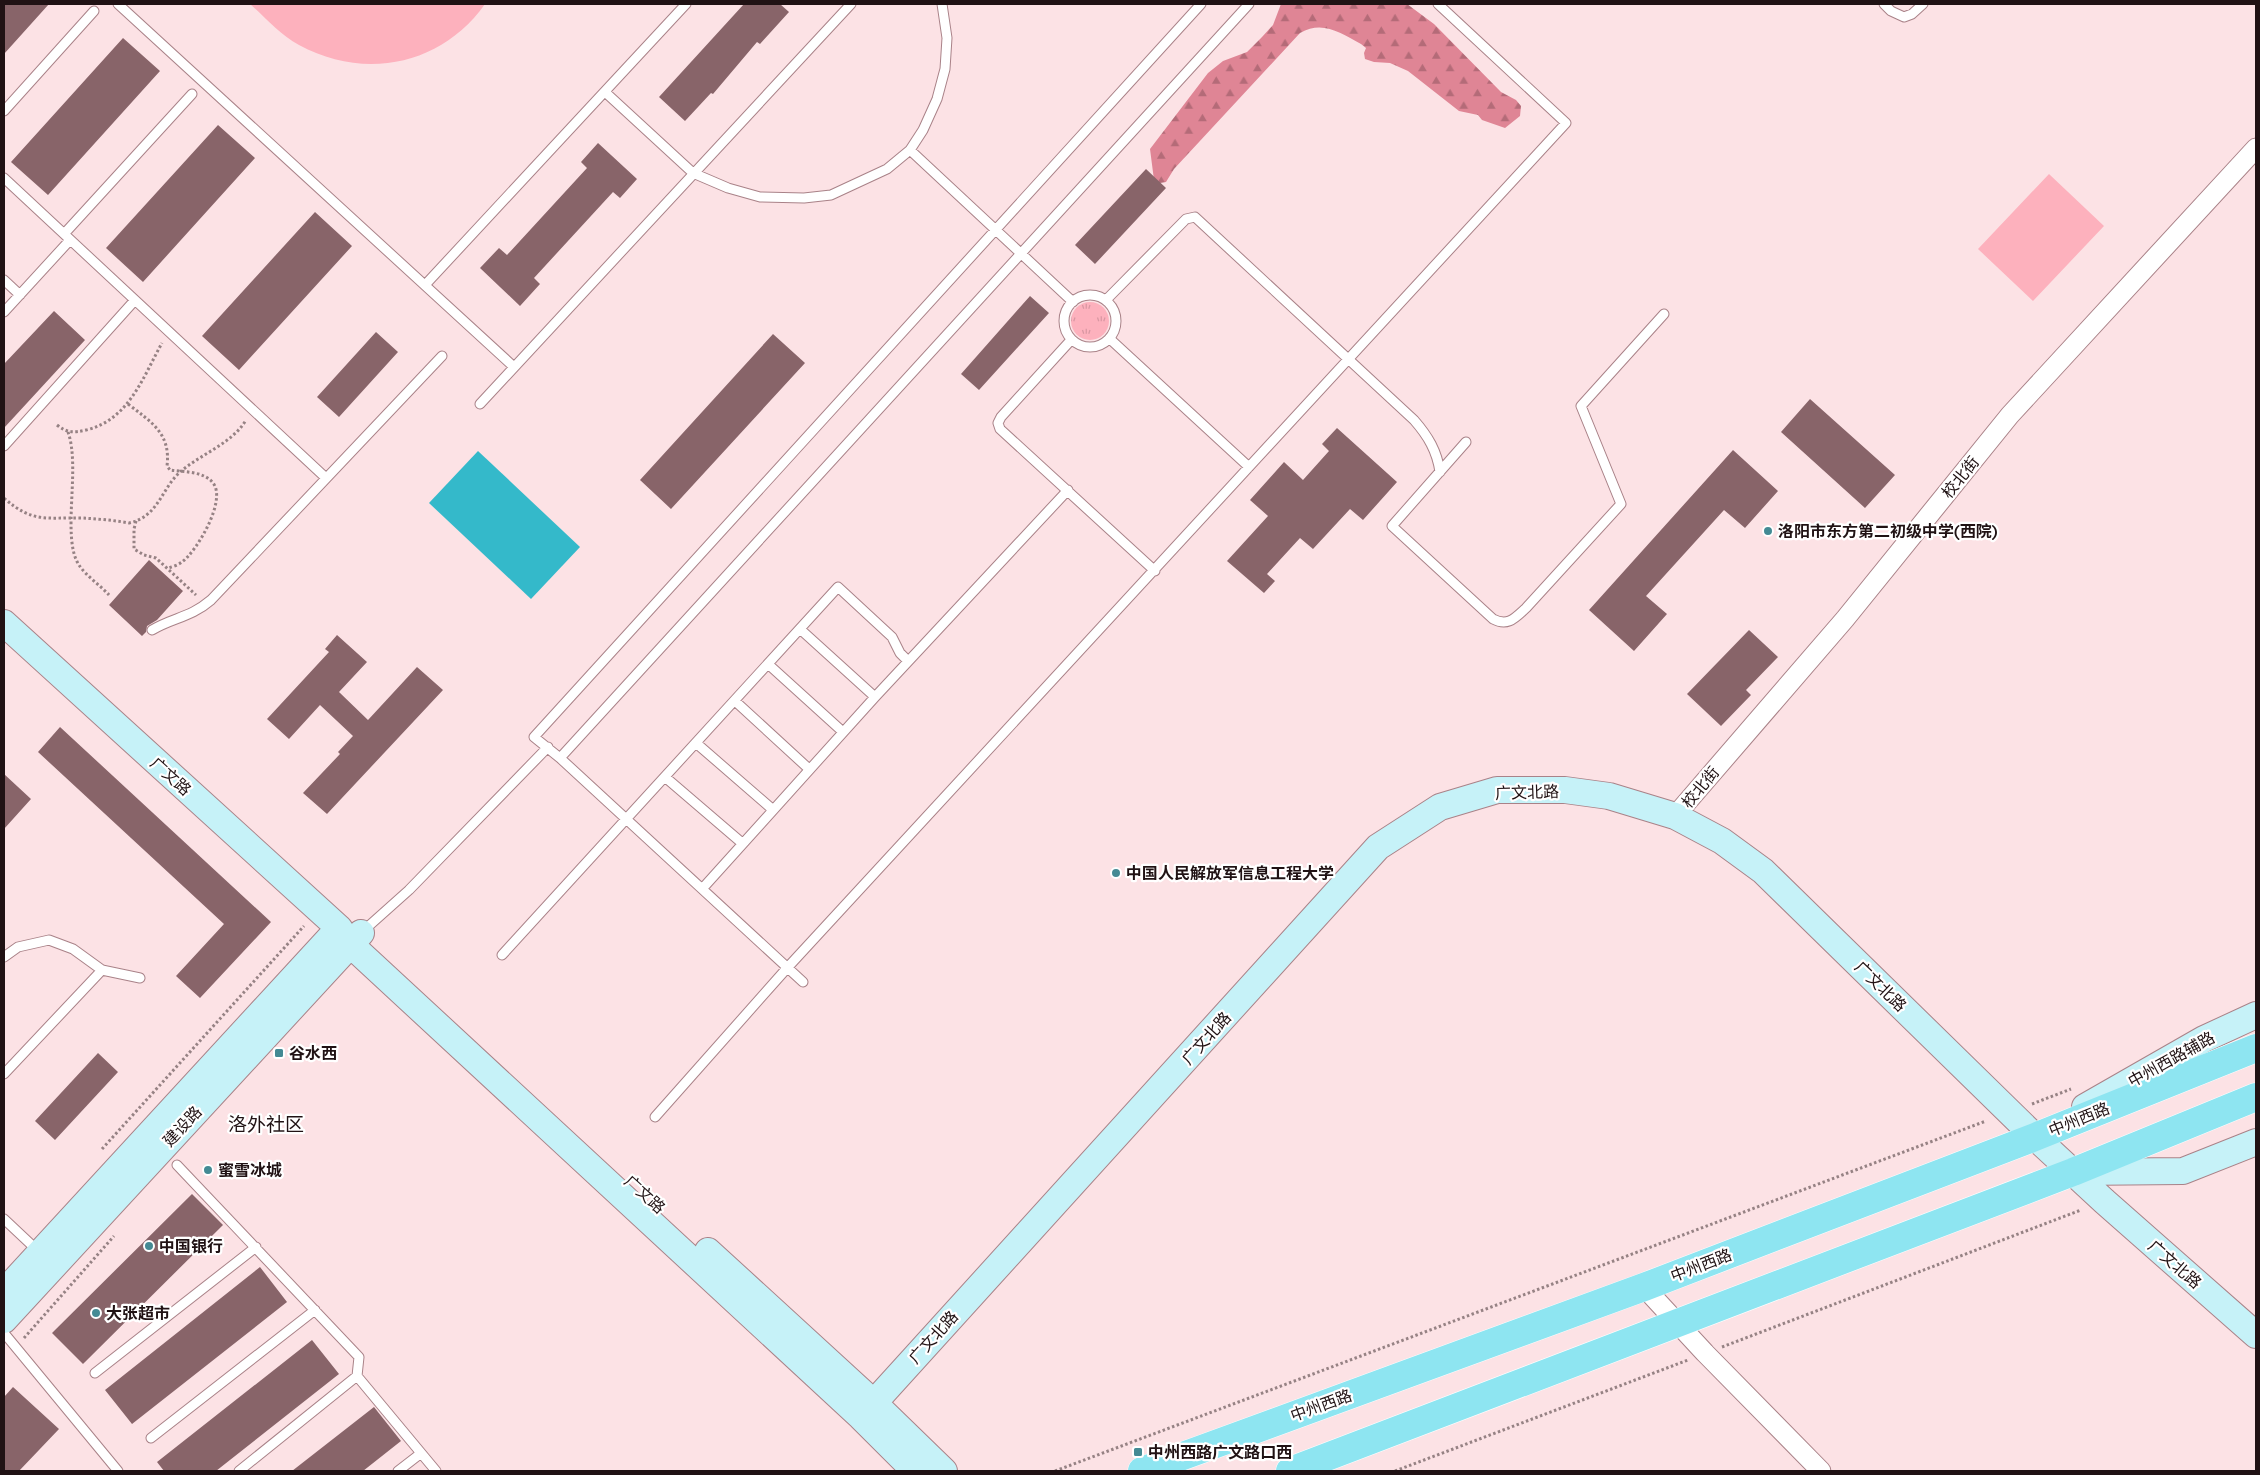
<svg xmlns="http://www.w3.org/2000/svg" width="2260" height="1475" font-family="Quicksand,'Noto Sans SC',sans-serif">
<defs>
<pattern id="grass-tufts" width="24" height="20" patternUnits="userSpaceOnUse" patternTransform="scale(1.25)"><rect width="24" height="20" fill="#fdb1bd"/><path d="M3 7l-1-3M5 7V3M7 7l1-3M15 17l-1-3M17 17v-4M19 17l1-3" fill="none" stroke="#d997a2"/></pattern>
<pattern id="forest-firs" width="22" height="20" patternUnits="userSpaceOnUse" patternTransform="scale(1.25)"><rect width="22" height="20" fill="#df8595"/><path d="M5 1l3.5 6h-7zM16 11l3.5 6h-7z" fill="#b46b78"/></pattern>
</defs>
<rect width="100%" height="100%" fill="#fce2e5"/>
<path fill="url(#grass-tufts)" d="M1071 321a19 19 0 1 1 38 0a19 19 0 1 1-38 0Z"/>
<path fill="url(#forest-firs)" d="M 1281,4 L 1407,4 L 1434,24 L 1501,92 L 1516,100 L 1521,106 L 1520,116 L 1505,128 L 1482,120 L 1478,115 L 1459,111 L 1408,71 L 1390,63 L 1374,62 L 1365,59 L 1364,53 L 1366,48 L 1361,44 C 1340,33 1323,20 1300,33 L 1174,169 L 1166,182 L 1160,183 L 1154,180 L 1150,149 L 1208,73 L 1223,61 L 1247,52 L 1262,37 L 1273,25 Z"/>
<path fill="#fdb1bd" d="M 250,4 L 485,4 C 442,65 365,81 299,45 C 280,35 266,18 250,4 Z
M 2049,174 L 2104,226 L 2033,301 L 1978,249 Z"/>
<path fill="#34b9ca" d="M 478,451 L 580,547 L 531,599 L 429,503 Z"/>
<path fill="#886469" d="M 4,4 L 49,4 L 4,54 Z
M 744,4 L 780,4 L 789,12 L 760,44 L 757,42 L 713,94 L 711,93 L 685,121 L 659,97 Z
M 123,38 L 160,71 L 48,195 L 11,162 Z
M 218,125 L 255,158 L 143,282 L 106,248 Z
M 598,143 L 637,179 L 620,198 L 613,192 L 534,278 L 540,284 L 520,306 L 480,268 L 499,248 L 507,255 L 587,168 L 581,162 Z
M 1146,169 L 1166,188 L 1095,264 L 1075,245 Z
M 315,212 L 352,246 L 239,370 L 202,336 Z
M 1030,296 L 1049,313 L 979,390 L 961,374 Z
M 54,311 L 85,340 L 4,428 L 4,364 Z
M 376,332 L 398,352 L 339,417 L 317,397 Z
M 773,334 L 805,363 L 671,509 L 640,480 Z
M 1810,399 L 1895,475 L 1865,508 L 1781,432 Z
M 1337,428 L 1397,482 L 1363,520 L 1350,509 L 1313,549 L 1300,538 L 1267,574 L 1275,581 L 1264,593 L 1227,561 L 1268,516 L 1250,500 L 1284,462 L 1303,480 L 1329,451 L 1322,444 Z
M 1733,450 L 1778,491 L 1745,528 L 1724,510 L 1646,596 L 1667,614 L 1634,651 L 1589,610 Z
M 149,560 L 183,591 L 157,620 L 147,626 L 146,632 L 142,636 L 109,605 Z
M 1749,630 L 1778,657 L 1746,690 L 1751,695 L 1721,726 L 1687,694 Z
M 337,635 L 367,662 L 339,692 L 368,720 L 417,667 L 443,690 L 327,814 L 303,793 L 340,754 L 338,752 L 353,736 L 320,705 L 289,739 L 267,719 L 329,652 L 325,649 Z
M 60,727 L 271,922 L 200,998 L 176,976 L 224,924 L 38,752 Z
M 4,774 L 31,799 L 4,829 Z
M 98,1053 L 118,1072 L 55,1140 L 35,1121 Z
M 192,1194 L 223,1225 L 83,1364 L 52,1333 Z
M 260,1267 L 287,1302 L 132,1424 L 105,1390 Z
M 312,1340 L 339,1374 L 216,1471 L 164,1471 L 157,1462 Z
M 13,1387 L 59,1429 L 19,1471 L 4,1471 L 4,1397 Z
M 374,1407 L 401,1441 L 363,1471 L 292,1471 Z"/>
<g fill="none" stroke-linecap="round" stroke-linejoin="round">
<defs>
<path id="lane" d="M 118,4 L 514,367
M 1884,4 L 1891,11 L 1904,17 L 1912,14 L 1923,4
M 605,92 L 693,173 L 728,188 L 760,197 L 804,198 L 831,195 L 887,169 L 910,150 L 923,130 L 937,99 L 945,69 L 947,38 L 942,4
M 4,111 L 94,11
M 910,150 L 1073,302
M 4,178 L 326,478
M 64,234 L 192,94
M 4,280 L 20,295
M 425,285 L 686,4
M1064 321a26 26 0 1 1 52 0a26 26 0 1 1-52 0Z
M 1106,300 L 1186,219 L 1195,217 L 1414,420 C 1428,436 1437,451 1440,472
M 4,312 L 70,240
M 1110,339 L 1249,467
M 1071,340 L 1001,417 L 998,423 L 1000,429 L 1155,571
M 480,404 L 851,4
M 1466,442 L 1392,526 L 1493,619 C 1508,627 1515,618 1526,608 L 1621,504 L 1581,406 L 1664,314
M 4,446 L 135,300
M 800,629 L 875,697
M 152,630 C 174,617 190,618 211,600 L 442,356
M 768,664 L 843,732
M 735,701 L 809,769
M 696,743 L 772,809
M 560,758 L 1249,4
M 665,777 L 742,843
M 702,889 L 875,697 L 1068,490
M 362,932 L 409,890 L 548,747
M 502,955 L 838,587 L 892,637 L 900,653 L 908,661
M 4,957 L 18,947 L 49,940 L 73,949 L 102,970 L 140,978
M 803,982 L 560,758 L 534,737 L 1201,4
M 4,1074 L 102,970
M 655,1117 L 788,967 L 1566,123 L 1438,4
M 177,1165 L 359,1357 L 357,1376 L 436,1471
M 4,1219 L 38,1251
M 4,1333 L 118,1471
M 95,1373 L 256,1247
M 151,1438 L 315,1310
M 239,1471 L 357,1376
M 398,1471 L 420,1454"/>
<path id="street" d="M 1675,816 L 1845,619 L 2010,415 L 2256,148
M 1644,1287 L 1705,1353 L 1821,1471"/>
<path id="secondary" d="M 4,623 L 339,928 L 350,944 L 861,1417 L 915,1471
M 2085,1107 L 2204,1039 L 2256,1015
M 2074,1172 L 2183,1171 L 2256,1142
M 708,1251 L 874,1403 L 944,1471
M 4,1292 L 339,928
M 4,1320 L 361,933
M 861,1417 L 1378,847 L 1440,807 L 1497,790 L 1565,790 L 1609,796 L 1675,816 L 1722,841 L 1763,871 L 2035,1137 L 2104,1201 L 2256,1335"/>
<path id="primary" d="M 1142,1471 L 1644,1287 L 2035,1137 L 2256,1048
M 1290,1471 L 2073,1172 L 2256,1097"/>
</defs>
<use href="#lane" stroke="#a98288" stroke-width="11"/>
<use href="#street" stroke="#a98288" stroke-width="21"/>
<use href="#secondary" stroke="#a98288" stroke-width="28"/>
<use href="#primary" stroke="#fff" stroke-width="29"/>
<path stroke="#968284" stroke-width="3" stroke-dasharray="2.5 2.5" stroke-linecap="butt" d="M 128,404 C 151,422 171,433 167,466 L 170,470 C 183,472 204,471 213,483 C 227,500 197,551 182,562 C 178,565 172,567 168,568
M 57,425 C 67,433 74,433 86,430 C 129,420 143,377 162,343
M 68,432 C 81,468 61,538 79,565 C 86,576 100,585 109,595
M 4,498 C 33,524 48,517 82,518 C 97,519 113,520 129,523 C 158,517 161,490 179,473 C 200,454 232,444 246,420
M 136,521 L 134,529 L 134,549 L 144,555 L 156,558 L 196,595
M 2032,1104 L 2071,1089
M 102,1149 L 304,926
M 24,1338 L 114,1236
M 1722,1347 L 2081,1210
M 1055,1471 L 1986,1121
M 1395,1471 L 1688,1360"/>
<use href="#lane" stroke="#fff" stroke-width="9"/>
<use href="#street" stroke="#fff" stroke-width="19"/>
<use href="#secondary" stroke="#c6f2f8" stroke-width="26"/>
<use href="#primary" stroke="#8ee5f1" stroke-width="28"/>
</g>
<g fill="#448a94" stroke="#fff" stroke-width="2">
<circle cx="1768" cy="531" r="5"/>
<circle cx="1116" cy="873" r="5"/>
<rect x="274" y="1048" width="10" height="10" rx="2.5"/>
<circle cx="208" cy="1170" r="5"/>
<circle cx="149" cy="1246" r="5"/>
<circle cx="96" cy="1313" r="5"/>
<rect x="1133" y="1447" width="10" height="10" rx="2.5"/>
</g>
<g text-anchor="middle" stroke-width="4.5" stroke-linejoin="round" paint-order="stroke">
<g font-size="16" fill="#201214" stroke="#fff">
<text transform="translate(1960 477) rotate(-51)" y="6">校北街</text>
<text transform="translate(171 776) rotate(42)" y="6">广文路</text>
<text transform="translate(1700 787) rotate(-50)" y="6">校北街</text>
<text transform="translate(1527 792) rotate(-2)" y="6">广文北路</text>
<text transform="translate(1881 986) rotate(44)" y="6">广文北路</text>
<text transform="translate(1206 1038) rotate(-48)" y="6">广文北路</text>
<text transform="translate(2171 1059) rotate(-29)" y="6">中州西路辅路</text>
<text transform="translate(2079 1119) rotate(-22)" y="6">中州西路</text>
<text transform="translate(182 1126) rotate(-47)" y="6">建设路</text>
<text transform="translate(645 1194) rotate(42)" y="6">广文路</text>
<text transform="translate(2175 1264) rotate(41)" y="6">广文北路</text>
<text transform="translate(1701 1265) rotate(-21)" y="6">中州西路</text>
<text transform="translate(933 1337) rotate(-48)" y="6">广文北路</text>
<text transform="translate(1321 1405) rotate(-20)" y="6">中州西路</text>
</g>
<g font-size="16" font-weight="bold" fill="#201214" stroke="#fff" text-anchor="start">
<text x="1778" y="537">洛阳市东方第二初级中学(西院)</text>
<text x="1126" y="879">中国人民解放军信息工程大学</text>
<text x="289" y="1059">谷水西</text>
<text x="218" y="1176">蜜雪冰城</text>
<text x="159" y="1252">中国银行</text>
<text x="106" y="1319">大张超市</text>
<text x="1148" y="1458">中州西路广文路口西</text>
</g>
<g font-size="19" fill="#201214" stroke="#fff">
<text x="266" y="1131">洛外社区</text>
</g>
</g>
<rect width="2260" height="1475" fill="none" stroke="#201214" stroke-width="10"/>
</svg>
